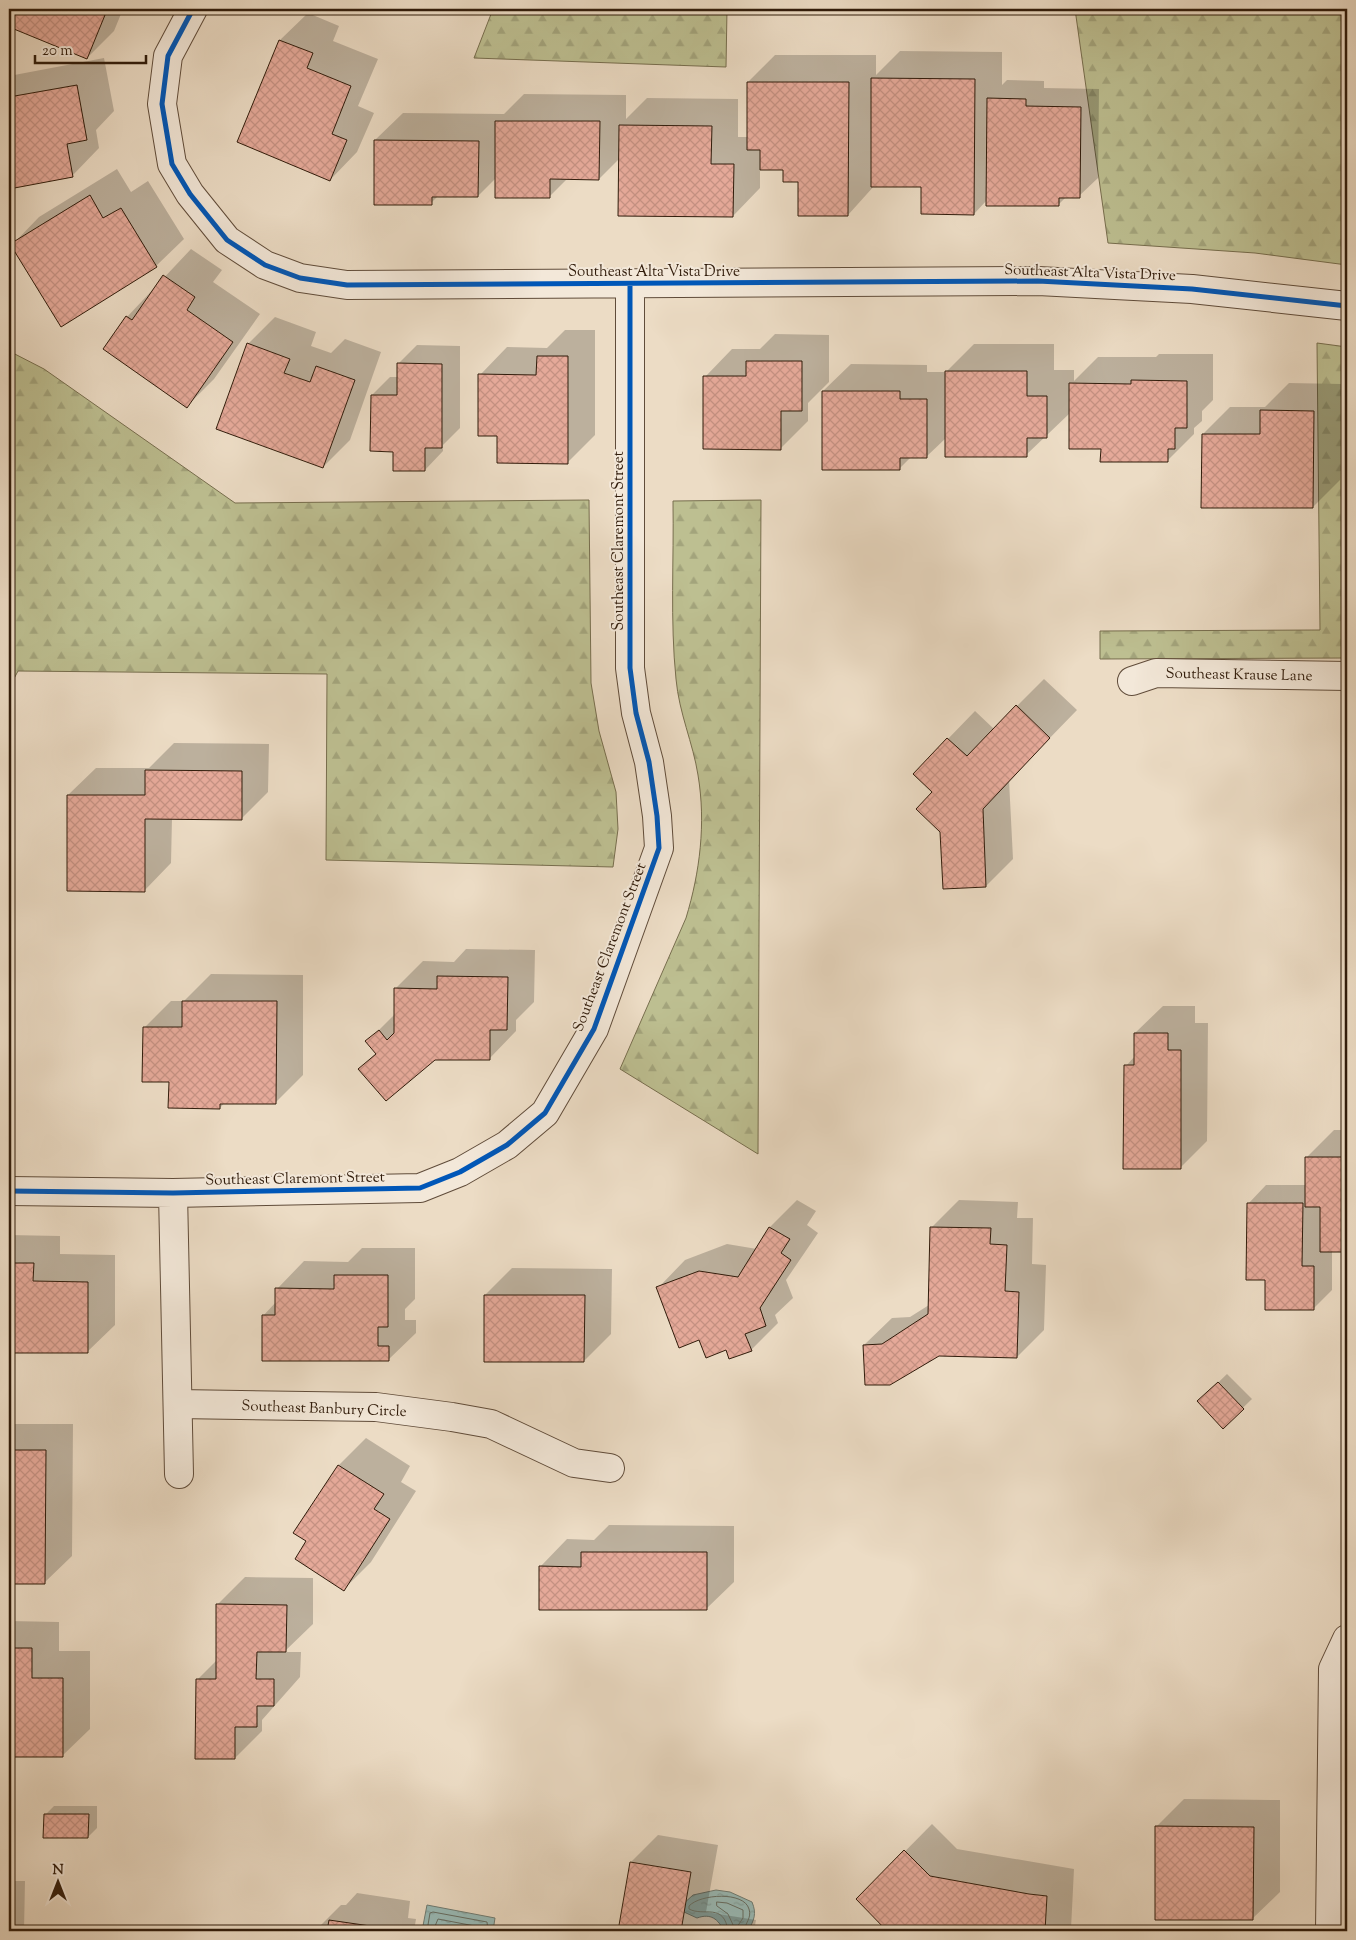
<svg xmlns="http://www.w3.org/2000/svg" width="1356" height="1940" font-family="'Sorts Mill Goudy',serif">
<defs>
<pattern id="forest-firs" width="22" height="20" patternUnits="userSpaceOnUse" patternTransform="scale(1.25)"><rect width="22" height="20" fill="#bdbf91"/><path d="M5 1l3.5 6h-7zM16 11l3.5 6h-7z" fill="#a3a47c"/></pattern>
<pattern id="water-ripples" width="26" height="14" patternUnits="userSpaceOnUse" patternTransform="scale(1.25)"><rect width="26" height="14" fill="#99bbb7"/><path d="M2 4q2-2 4 0t4 0M15 11q2-2 4 0t4 0" fill="none" stroke="#84a09c"/></pattern>
<pattern id="building-cross-hatch" width="8" height="8" patternUnits="userSpaceOnUse" patternTransform="scale(1.25)"><rect width="8" height="8" fill="#e5a999"/><path d="M0 0l8 8M0 8l8-8" fill="none" stroke="#c59182"/></pattern>
</defs>
<rect width="100%" height="100%" fill="#ecdcc5"/>
<filter id="stains"><feTurbulence type="fractalNoise" baseFrequency=".004" numOctaves="4"/><feColorMatrix values="0 0 0 0 .2 0 0 0 0 .09 0 0 0 0 .02 0 0 0 .5 -.17"/></filter>
<radialGradient id="worn" r=".72"><stop offset=".6" stop-color="#630" stop-opacity="0"/><stop offset="1" stop-color="#630" stop-opacity=".3"/></radialGradient>
<path fill="url(#forest-firs)" stroke="#776e4e" d="M 493,9 L 727,9 L 726,67 L 474,58 Z
M 1075,9 L 1347,9 L 1347,265 L 1255,253 L 1108,243 Z
M 1317,343 L 1347,347 L 1347,658 L 1100,659 L 1100,631 L 1320,630 Z
M 9,351 L 44,369 L 235,503 L 589,500 L 591,683 L 599,731 L 616,792 L 618,829 L 613,867 L 326,860 L 327,674 L 18,671 L 9,688 Z
M 761,500 L 758,1154 L 620,1069 L 686,918 C 700,872 706,823 698,775 C 693,743 679,713 676,679 C 670,621 674,560 673,501 Z"/>
<path fill="url(#water-ripples)" stroke="#6f7b72" d="M 716,1890 L 730,1892 L 752,1902 C 757,1914 754,1920 748,1931 L 724,1931 C 718,1919 711,1913 697,1918 L 684,1912 L 682,1905 L 693,1895 Z
M 427,1905 L 495,1918 L 493,1931 L 422,1931 Z"/>
<path fill="#0003" d="M 9,9 L 123,9 L 114,31 L 87,58 L 9,26 Z
M 308,13 L 339,26 L 333,41 L 378,59 L 358,106 L 374,113 L 357,152 L 330,180 L 238,142 L 280,40 Z
M 900,51 L 1002,52 L 1002,85 L 1007,80 L 1044,81 L 1044,88 L 1099,89 L 1098,178 L 1079,196 L 1067,196 L 1058,205 L 987,200 L 974,214 L 922,186 L 875,185 L 848,215 L 784,169 L 760,169 L 760,188 L 733,216 L 620,158 L 599,179 L 568,178 L 549,197 L 496,178 L 478,196 L 439,195 L 431,203 L 375,140 L 403,113 L 504,114 L 524,94 L 626,95 L 626,119 L 647,98 L 738,99 L 738,137 L 748,137 L 748,82 L 775,55 L 876,55 L 876,75 Z
M 104,58 L 114,111 L 96,130 L 99,148 L 72,176 L 9,188 L 9,76 Z
M 117,169 L 131,192 L 148,181 L 184,239 L 156,266 L 12,245 L 39,217 Z
M 191,249 L 222,270 L 213,282 L 260,314 L 214,379 L 187,406 L 127,317 Z
M 275,317 L 316,332 L 311,346 L 331,353 L 345,339 L 381,352 L 350,440 L 323,467 L 248,344 Z
M 565,330 L 595,330 L 595,435 L 567,463 L 480,375 L 507,347 L 547,348 Z
M 775,334 L 829,335 L 829,382 L 808,403 L 808,421 L 780,449 L 705,377 L 732,349 L 760,349 Z
M 974,344 L 1054,344 L 1054,370 L 1074,370 L 1074,381 L 1098,357 L 1156,357 L 1159,354 L 1213,354 L 1213,400 L 1202,411 L 1202,421 L 1194,428 L 1194,434 L 1167,461 L 1102,447 L 1070,413 L 1026,455 L 946,438 L 926,457 L 911,457 L 899,469 L 823,391 L 851,364 L 927,365 L 927,372 L 946,372 Z
M 417,345 L 460,346 L 460,428 L 443,445 L 443,451 L 425,470 L 395,450 L 372,395 L 390,377 L 398,377 L 398,364 Z
M 1289,383 L 1341,384 L 1340,480 L 1313,507 L 1203,434 L 1230,407 L 1265,407 Z
M 1044,679 L 1077,710 L 1009,780 L 1013,859 L 986,886 L 941,832 L 933,792 L 914,774 L 975,711 L 994,729 Z
M 174,743 L 269,744 L 268,792 L 241,819 L 172,818 L 171,863 L 144,891 L 68,795 L 96,768 L 149,768 Z
M 466,949 L 535,950 L 534,1002 L 516,1020 L 516,1031 L 489,1059 L 434,1059 L 360,1069 L 376,1053 L 367,1042 L 396,1013 L 396,988 L 423,961 L 454,962 Z
M 211,974 L 303,975 L 303,1075 L 276,1102 L 225,1102 L 220,1108 L 170,1081 L 144,1028 L 171,1001 L 184,1001 Z
M 1163,1006 L 1195,1006 L 1195,1023 L 1208,1023 L 1207,1141 L 1180,1168 L 1126,1066 L 1135,1056 L 1135,1033 Z
M 1334,1130 L 1347,1130 L 1347,1251 L 1332,1251 L 1332,1290 L 1313,1309 L 1266,1279 L 1248,1204 L 1266,1185 L 1306,1185 L 1306,1158 Z
M 797,1200 L 816,1211 L 807,1225 L 818,1233 L 786,1280 L 793,1298 L 775,1315 L 778,1323 L 751,1350 L 727,1348 L 700,1338 L 658,1288 L 685,1260 L 727,1244 L 757,1249 L 770,1227 Z
M 959,1200 L 1018,1202 L 1017,1218 L 1033,1218 L 1032,1264 L 1046,1265 L 1044,1330 L 1017,1357 L 864,1345 L 892,1318 L 910,1317 L 929,1305 L 932,1227 Z
M 9,1235 L 60,1236 L 60,1254 L 115,1255 L 115,1325 L 87,1352 L 9,1352 Z
M 362,1248 L 415,1248 L 415,1299 L 405,1309 L 405,1320 L 416,1320 L 416,1333 L 388,1360 L 263,1316 L 276,1302 L 277,1289 L 304,1261 L 348,1262 Z
M 512,1268 L 612,1269 L 611,1334 L 584,1361 L 485,1295 Z
M 1227,1374 L 1252,1399 L 1223,1427 L 1199,1401 Z
M 9,1424 L 73,1424 L 72,1556 L 44,1583 L 9,1583 Z
M 366,1438 L 410,1466 L 401,1482 L 416,1491 L 371,1562 L 344,1589 L 308,1541 L 295,1533 L 339,1465 Z
M 609,1525 L 734,1526 L 734,1582 L 706,1609 L 540,1567 L 567,1539 L 594,1540 Z
M 245,1577 L 313,1578 L 313,1624 L 284,1652 L 301,1652 L 300,1677 L 262,1720 L 262,1731 L 235,1758 L 197,1680 L 217,1660 L 217,1605 Z
M 9,1621 L 59,1622 L 59,1651 L 90,1651 L 90,1729 L 62,1756 L 9,1756 Z
M 1184,1799 L 1280,1800 L 1280,1892 L 1252,1919 L 1156,1827 Z
M 54,1806 L 97,1806 L 97,1828 L 88,1837 L 45,1815 Z
M 932,1824 L 957,1849 L 1074,1869 L 1071,1929 L 1068,1931 L 889,1931 L 858,1899 Z
M 658,1835 L 718,1845 L 706,1912 L 756,1920 L 754,1931 L 613,1931 L 620,1924 L 631,1862 Z
M 9,1881 L 25,1881 L 24,1931 L 9,1931 Z
M 357,1893 L 410,1901 L 408,1918 L 416,1919 L 414,1931 L 315,1931 L 341,1905 L 346,1905 Z
M 1182,1927 L 1279,1928 L 1279,1931 L 1178,1931 Z"/>
<g fill="none" stroke-linecap="round" stroke-linejoin="round">
<path stroke="#656c61" stroke-width="1" d="M 717,1902 L 727,1903 L 743,1910 L 743,1918 L 737,1927 L 734,1927 L 728,1914 L 717,1906 Z
M 427,1931 L 430,1913 L 433,1912 L 487,1922 L 488,1931
M 433,1931 L 438,1919 L 480,1927 L 482,1931
M 728,1931 C 724,1902 704,1917 689,1909 L 689,1906 C 700,1894 744,1891 749,1909 C 752,1918 745,1923 744,1931"/>
</g>
<path fill="url(#building-cross-hatch)" stroke="#311c0b" d="M 9,9 L 92,9 L 105,15 L 87,59 L 9,27 Z
M 279,40 L 313,53 L 307,68 L 351,86 L 332,134 L 347,140 L 330,181 L 237,142 Z
M 871,78 L 975,79 L 974,215 L 921,214 L 921,187 L 871,187 Z
M 747,82 L 849,82 L 848,216 L 798,216 L 798,182 L 783,182 L 783,170 L 760,170 L 760,150 L 747,150 Z
M 77,85 L 87,140 L 67,144 L 73,177 L 9,189 L 9,97 Z
M 987,98 L 1026,99 L 1026,106 L 1081,107 L 1080,198 L 1059,198 L 1059,206 L 986,206 Z
M 495,121 L 600,121 L 599,180 L 550,179 L 550,198 L 495,198 Z
M 619,125 L 712,126 L 711,164 L 734,164 L 733,217 L 618,216 Z
M 374,140 L 479,141 L 478,197 L 432,197 L 432,205 L 374,205 Z
M 90,195 L 103,218 L 121,208 L 157,267 L 61,327 L 10,244 Z
M 163,275 L 195,297 L 187,310 L 233,342 L 187,408 L 103,349 L 126,316 L 132,320 Z
M 247,343 L 290,359 L 284,373 L 310,382 L 316,366 L 355,380 L 323,468 L 216,429 Z
M 537,356 L 568,356 L 568,464 L 497,463 L 497,436 L 478,436 L 478,374 L 536,375 Z
M 746,361 L 802,361 L 802,411 L 781,411 L 781,450 L 703,449 L 703,376 L 746,376 Z
M 397,363 L 442,364 L 442,448 L 425,448 L 425,471 L 393,471 L 393,452 L 370,451 L 371,395 L 397,395 Z
M 945,371 L 1027,371 L 1027,396 L 1047,396 L 1047,438 L 1027,438 L 1027,457 L 945,457 Z
M 1131,380 L 1187,381 L 1187,428 L 1175,428 L 1175,449 L 1168,449 L 1168,462 L 1100,462 L 1101,449 L 1069,449 L 1069,383 L 1131,384 Z
M 822,391 L 900,391 L 900,399 L 927,399 L 927,458 L 900,458 L 900,470 L 822,470 Z
M 1260,410 L 1314,411 L 1313,508 L 1201,508 L 1202,434 L 1260,434 Z
M 1016,705 L 1050,738 L 983,809 L 986,887 L 943,889 L 940,832 L 916,809 L 932,792 L 913,774 L 947,738 L 967,756 Z
M 145,770 L 242,771 L 242,820 L 145,819 L 145,892 L 67,891 L 67,795 L 145,795 Z
M 437,976 L 508,977 L 507,1030 L 490,1030 L 490,1060 L 435,1060 L 386,1101 L 358,1069 L 376,1054 L 365,1041 L 379,1030 L 387,1040 L 394,1033 L 394,988 L 437,989 Z
M 182,1001 L 277,1001 L 276,1104 L 220,1104 L 220,1109 L 168,1108 L 169,1082 L 142,1082 L 143,1027 L 182,1027 Z
M 1134,1033 L 1168,1033 L 1168,1050 L 1181,1050 L 1181,1169 L 1123,1169 L 1124,1065 L 1134,1065 Z
M 1305,1157 L 1347,1157 L 1347,1252 L 1320,1252 L 1320,1207 L 1305,1207 Z
M 1247,1203 L 1303,1203 L 1302,1266 L 1314,1266 L 1314,1310 L 1265,1310 L 1265,1280 L 1246,1280 Z
M 769,1227 L 790,1239 L 781,1253 L 791,1260 L 760,1308 L 766,1326 L 745,1334 L 752,1351 L 729,1359 L 726,1350 L 706,1358 L 699,1340 L 679,1348 L 656,1287 L 699,1271 L 738,1277 Z
M 930,1227 L 991,1228 L 990,1244 L 1007,1245 L 1005,1291 L 1019,1292 L 1017,1358 L 939,1356 L 890,1385 L 865,1385 L 863,1345 L 882,1344 L 928,1314 Z
M 9,1263 L 34,1263 L 33,1281 L 88,1282 L 88,1353 L 9,1353 Z
M 334,1275 L 388,1275 L 388,1327 L 378,1327 L 378,1346 L 389,1346 L 389,1361 L 262,1361 L 262,1315 L 275,1315 L 275,1288 L 334,1289 Z
M 484,1295 L 585,1295 L 584,1362 L 484,1362 Z
M 1218,1382 L 1244,1409 L 1223,1429 L 1197,1401 Z
M 9,1450 L 46,1450 L 45,1584 L 9,1584 Z
M 338,1465 L 384,1494 L 374,1509 L 390,1519 L 344,1591 L 295,1559 L 306,1541 L 293,1533 Z
M 581,1552 L 707,1552 L 707,1610 L 539,1610 L 539,1566 L 581,1567 Z
M 216,1604 L 287,1605 L 286,1652 L 257,1652 L 256,1679 L 274,1679 L 274,1706 L 257,1706 L 257,1727 L 235,1727 L 235,1759 L 195,1759 L 196,1679 L 216,1679 Z
M 9,1648 L 32,1648 L 32,1678 L 63,1678 L 63,1757 L 9,1757 Z
M 44,1814 L 89,1814 L 88,1838 L 43,1838 Z
M 1155,1826 L 1254,1827 L 1253,1920 L 1155,1920 Z
M 904,1850 L 930,1876 L 1029,1894 L 1047,1896 L 1045,1931 L 887,1931 L 856,1899 Z
M 630,1862 L 691,1872 L 681,1931 L 618,1931 Z
M 329,1920 L 384,1928 L 383,1931 L 327,1931 Z"/>
<g fill="none" stroke-linecap="round" stroke-linejoin="round">
<defs>
<path id="minor" d="M 193,9 L 168,56 L 162,104 L 172,164 L 190,194 L 227,240 L 265,265 L 300,278 L 347,285 L 1038,281 L 1192,289 L 1347,306
M 1132,681 L 1156,673 L 1347,676
M 9,1191 L 173,1193 L 420,1188 L 460,1172 L 507,1145 L 545,1113 L 594,1029 L 659,848 L 657,816 L 649,762 L 636,713 L 630,668 L 630,284
M 173,1193 L 179,1474
M 178,1404 L 376,1407 L 452,1417 L 491,1424 L 574,1463 L 610,1468
M 1330,1931 L 1333,1669 L 1347,1639"/>
</defs>
<use href="#minor" stroke="#604c3a" stroke-width="30"/>
<use href="#minor" stroke="#f3e8d9" stroke-width="28"/>
<defs>
<path id="cycleway" d="M 193,9 L 168,56 L 162,104 L 172,164 L 190,194 L 227,240 L 265,265 L 300,278 L 347,285 L 1038,281 L 1192,289 L 1347,306
M 9,1191 L 173,1193 L 420,1188 L 460,1172 L 507,1145 L 545,1113 L 594,1029 L 659,848 L 657,816 L 649,762 L 636,713 L 630,668 L 630,284"/>
</defs>
<use href="#cycleway" stroke="#f3e8d9" stroke-width="8"/>
<use href="#cycleway" stroke="#0057b8" stroke-width="5"/>
</g>
<g text-anchor="middle" stroke-width="4" stroke-linejoin="round" paint-order="stroke">
<g font-size="15" fill="#311c0b" stroke="#f3e8d9">
<text x="654" y="276">Southeast Alta Vista Drive</text>
<text transform="translate(1090 272) rotate(2)" y="5">Southeast Alta Vista Drive</text>
<text transform="translate(618 541) rotate(-90)" y="5">Southeast Claremont Street</text>
<text transform="translate(1239 674) rotate(1)" y="5">Southeast Krause Lane</text>
<text transform="translate(609 947) rotate(-69)" y="5">Southeast Claremont Street</text>
<text transform="translate(295 1178) rotate(-1)" y="5">Southeast Claremont Street</text>
<text transform="translate(324 1408) rotate(2)" y="5">Southeast Banbury Circle</text>
</g>
</g>
<rect width="1356" height="1940" fill="none" stroke="#ecdcc5" stroke-width="30"/>
<rect x="10" y="10" width="1336" height="1920" fill="none" stroke="#311c0b" stroke-width="2.5"/>
<rect x="15" y="15" width="1326" height="1910" fill="none" stroke="#311c0b"/>
<g transform="translate(58 1882)" stroke="#f3e8d9" stroke-width="4" paint-order="stroke">
<path d="M0-4L9 19L0 12L-9 19Z" fill="#311c0b"/>
<text y="-8" font-size="14" font-weight="bold" text-anchor="middle" fill="#311c0b">N</text>
</g>
<path d="M35 55v8h111v-8" fill="none" stroke="#311c0b" stroke-width="2.5"/>
<text x="42" y="55" font-size="15" fill="#311c0b" stroke="#f3e8d9" stroke-width="4" paint-order="stroke">20 m</text>
<rect width="100%" height="100%" filter="url(#stains)"/>
<rect width="100%" height="100%" fill="url(#worn)"/>
</svg>
